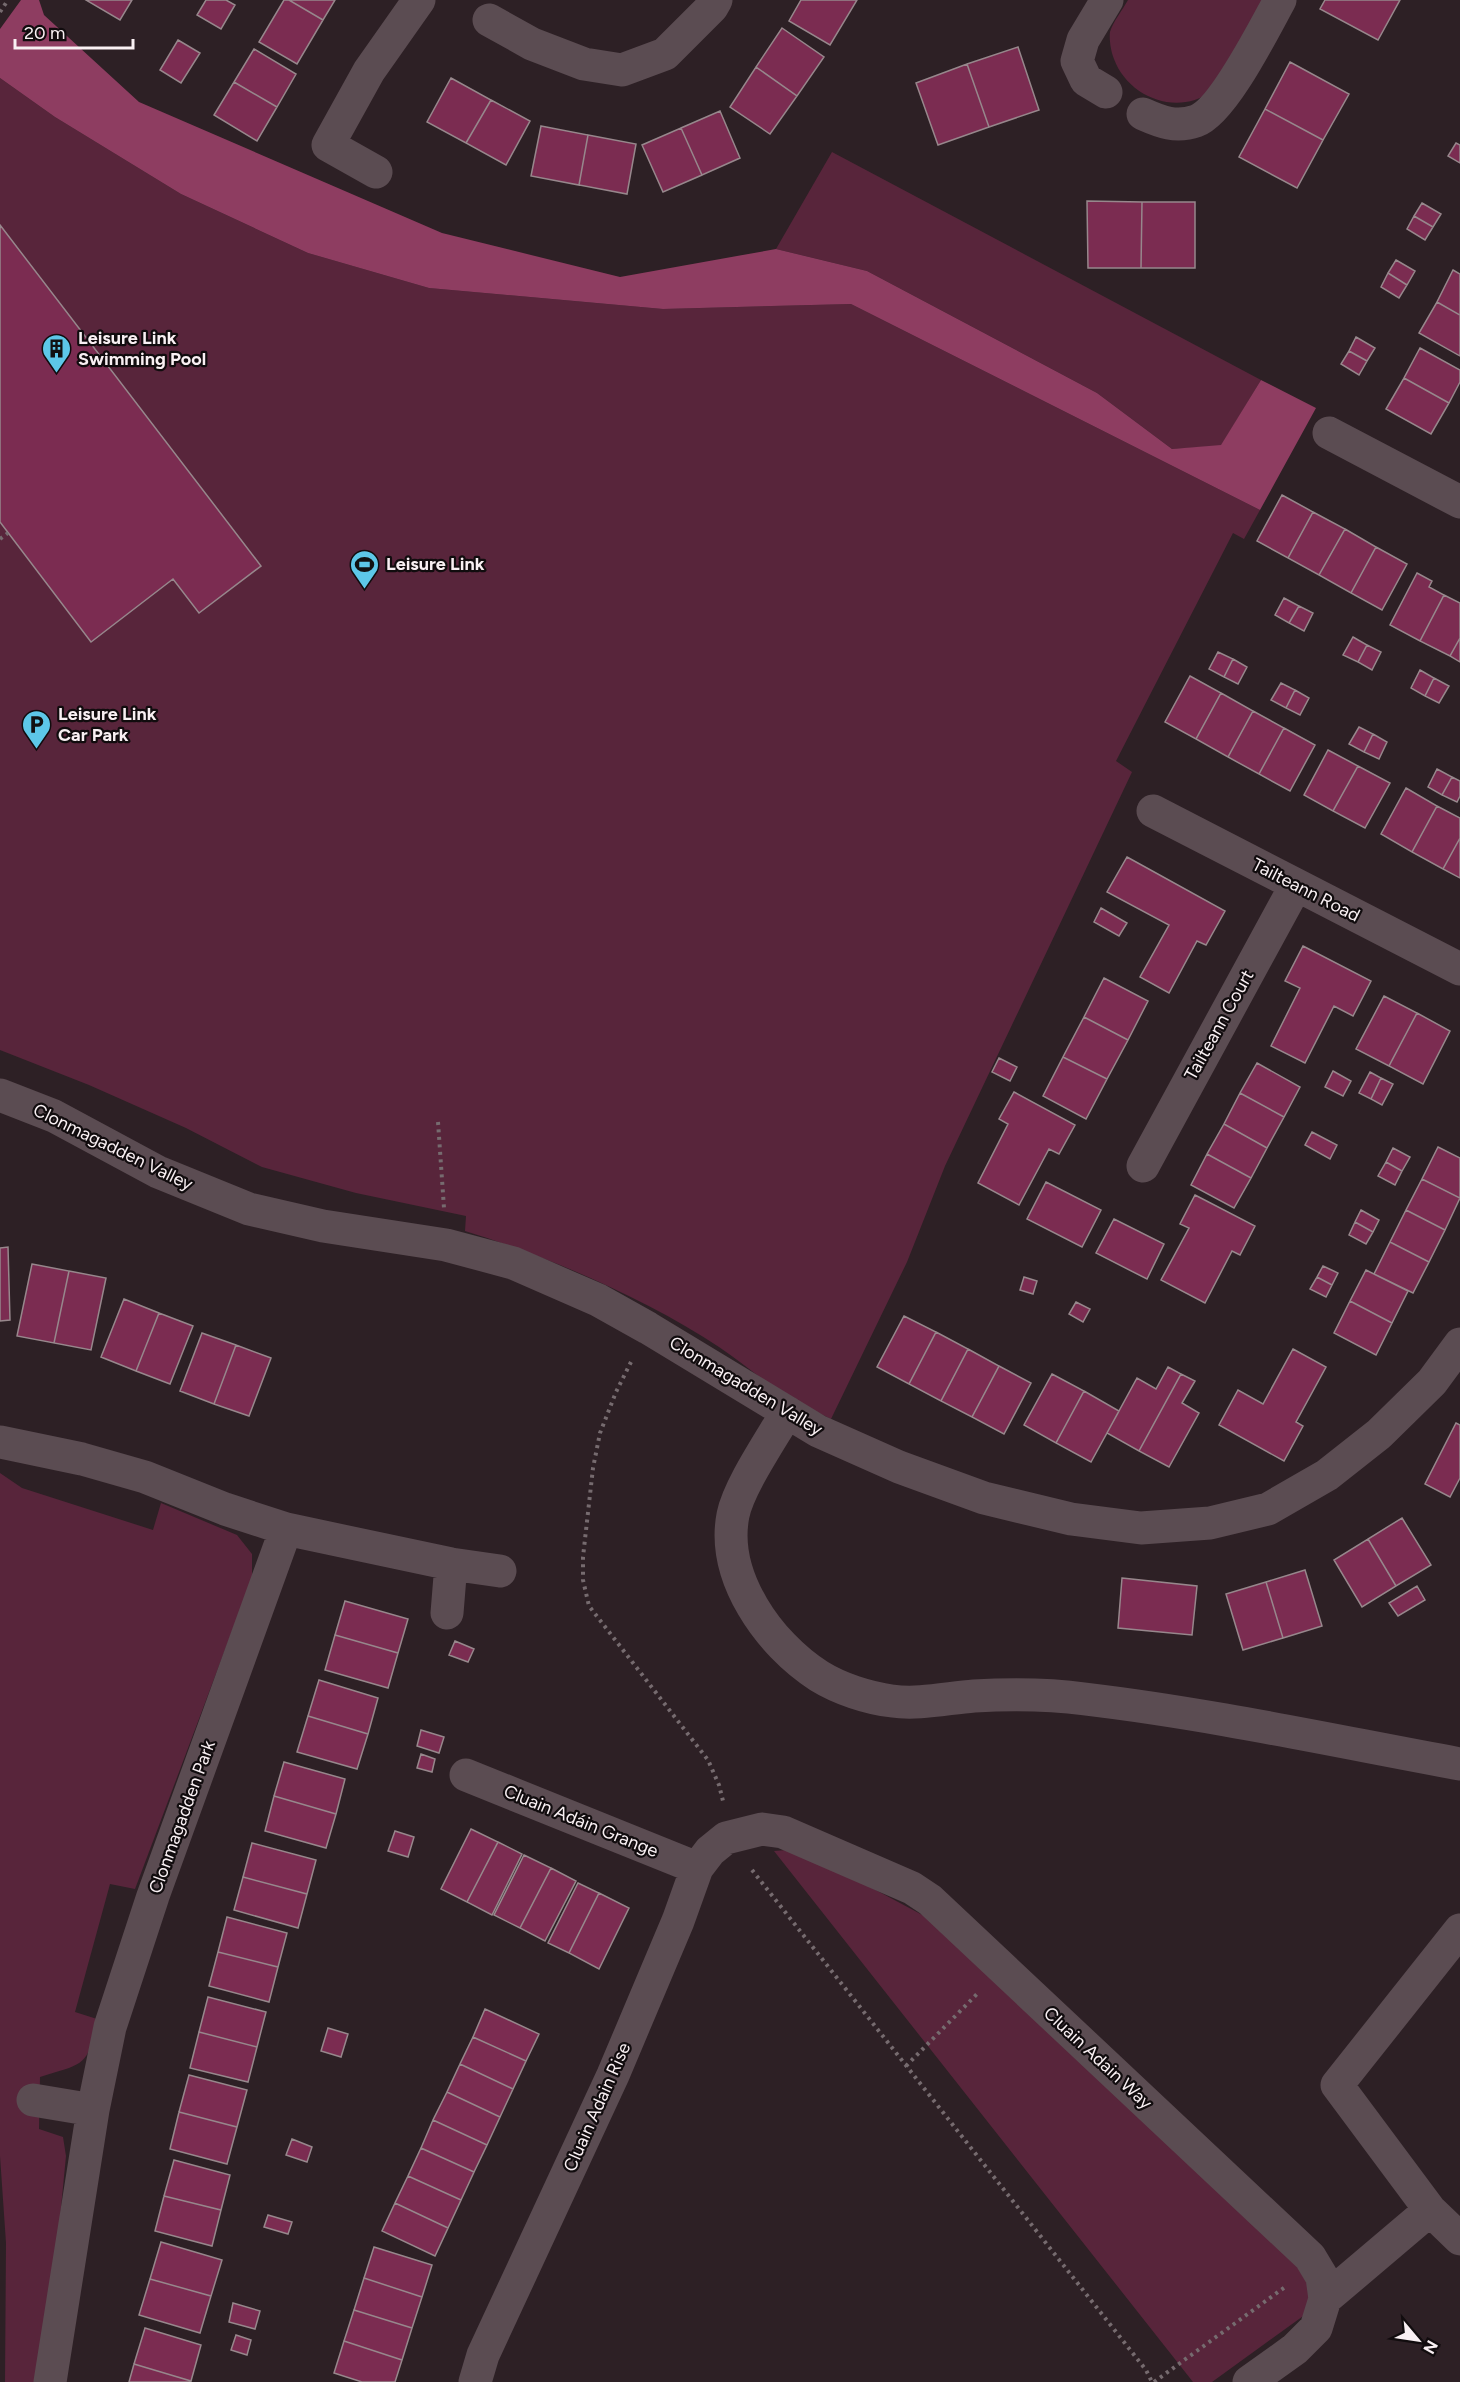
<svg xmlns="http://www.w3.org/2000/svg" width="1460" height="2382" font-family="Figtree,sans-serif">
<rect width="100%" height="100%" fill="#2d2025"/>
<path fill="#58253b" d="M 1128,0 L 1265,0 C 1256,15 1222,84 1212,91 C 1177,117 1128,97 1114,59 C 1111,52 1109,40 1110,32 C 1113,22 1123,9 1128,0 Z
M 0,78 L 55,117 L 181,194 L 308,253 L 429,288 L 663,309 L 851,304 L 1260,510 L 1244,539 L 1233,533 L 1116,761 L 1132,772 L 945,1166 L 907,1262 L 831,1419 C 818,1412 803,1406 790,1398 C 765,1383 743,1363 719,1347 C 647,1299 547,1256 465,1231 L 466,1216 L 356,1193 L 262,1167 L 186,1128 L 89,1085 L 0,1050 Z
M 832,152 L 1261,380 L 1221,446 L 1172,449 L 1097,393 L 867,271 L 776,249 Z
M 0,1473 L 22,1488 L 153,1530 L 161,1503 L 237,1535 L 252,1554 L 252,1578 L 135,1889 L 110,1884 L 75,2012 L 97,2019 C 88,2067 85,2063 40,2077 L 39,2129 L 63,2137 L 66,2156 L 54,2280 L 40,2382 L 5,2382 L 6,2243 L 0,2156 Z
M 799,1849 L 943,1926 L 1305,2271 L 1315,2287 L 1306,2314 L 1212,2382 L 1193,2382 L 774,1851 Z"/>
<path fill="#8e3d61" d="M 21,0 L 39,0 L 44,15 L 139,102 L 442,233 L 620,277 L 776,249 L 867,271 L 1097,393 L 1172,449 L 1221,445 L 1261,380 L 1316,408 L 1260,510 L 851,304 L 663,309 L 429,288 L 308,253 L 181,194 L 55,117 L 0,78 L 0,29 Z"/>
<path fill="#7b2c51" stroke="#97878c" stroke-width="1.5" d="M 86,0 L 132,0 L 120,20 Z
M 206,0 L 226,0 L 235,5 L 221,29 L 197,15 Z
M 284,0 L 289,0 L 323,20 L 297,64 L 259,42 Z
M 289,0 L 335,0 L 323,20 Z
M 801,0 L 857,0 L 830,45 L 789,21 Z
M 1325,0 L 1400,0 L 1378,40 L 1320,9 Z
M 782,28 L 824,57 L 797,96 L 756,67 Z
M 178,40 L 200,53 L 181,83 L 160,70 Z
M 1018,47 L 1039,110 L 989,127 L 967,64 Z
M 254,49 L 296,74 L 277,107 L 234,82 Z
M 1290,62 L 1349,94 L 1323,140 L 1265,109 Z
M 967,64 L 989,127 L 938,145 L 916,83 Z
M 756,67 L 797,96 L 770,134 L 730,107 Z
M 451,78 L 491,100 L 466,143 L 427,122 Z
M 234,82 L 277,107 L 257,141 L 214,115 Z
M 491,100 L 530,121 L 506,165 L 466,143 Z
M 1265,109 L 1323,140 L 1297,188 L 1239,157 Z
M 720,111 L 740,158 L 702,175 L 681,128 Z
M 541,126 L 588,135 L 579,185 L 531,176 Z
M 681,128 L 702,175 L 663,192 L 642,145 Z
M 588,135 L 636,144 L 627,194 L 579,185 Z
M 1456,143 L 1460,145 L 1460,163 L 1448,156 Z
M 1087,201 L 1142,202 L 1141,268 L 1088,268 Z
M 1142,202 L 1195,202 L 1195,268 L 1141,268 Z
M 1422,203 L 1441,214 L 1433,227 L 1414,216 Z
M 1414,216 L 1433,227 L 1425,240 L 1407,229 Z
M 0,225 L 261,566 L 199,613 L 173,579 L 91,642 L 0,522 Z
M 1396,260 L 1415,271 L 1407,285 L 1388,273 Z
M 1453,270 L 1460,274 L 1460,315 L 1437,302 Z
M 1388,273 L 1407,285 L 1399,298 L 1381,287 Z
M 1437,302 L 1460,315 L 1460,356 L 1419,333 Z
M 1356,337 L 1375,348 L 1367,361 L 1349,351 Z
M 1420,348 L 1460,370 L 1460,382 L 1449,403 L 1404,378 Z
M 1349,351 L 1367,361 L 1359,375 L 1341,364 Z
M 1404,378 L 1449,403 L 1431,434 L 1386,409 Z
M 1282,495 L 1313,512 L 1288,558 L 1257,541 Z
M 1313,512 L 1345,529 L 1319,575 L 1288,558 Z
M 1345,529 L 1376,547 L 1351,593 L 1319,575 Z
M 1376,547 L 1407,564 L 1382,610 L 1351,593 Z
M 1417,573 L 1432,581 L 1429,587 L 1444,595 L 1420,641 L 1390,625 Z
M 1444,595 L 1460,603 L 1460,638 L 1450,656 L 1420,641 Z
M 1284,598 L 1299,606 L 1289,623 L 1275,615 Z
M 1299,606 L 1313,613 L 1304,631 L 1289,623 Z
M 1353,637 L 1367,645 L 1358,662 L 1343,655 Z
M 1460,638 L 1460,662 L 1450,656 Z
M 1367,645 L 1381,652 L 1372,670 L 1358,662 Z
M 1218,652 L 1233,659 L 1224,677 L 1209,669 Z
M 1233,659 L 1247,667 L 1238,684 L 1224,677 Z
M 1420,670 L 1434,678 L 1425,696 L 1411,688 Z
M 1190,676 L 1221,693 L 1196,739 L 1165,722 Z
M 1434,678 L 1449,686 L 1439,703 L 1425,696 Z
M 1281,683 L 1295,690 L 1286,708 L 1271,700 Z
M 1295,690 L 1309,698 L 1300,715 L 1286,708 Z
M 1221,693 L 1253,711 L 1228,757 L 1196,739 Z
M 1253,711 L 1284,728 L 1259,774 L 1228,757 Z
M 1359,727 L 1373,734 L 1364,752 L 1349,744 Z
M 1284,728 L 1315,745 L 1290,791 L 1259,774 Z
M 1373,734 L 1387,742 L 1379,759 L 1364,752 Z
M 1328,750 L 1358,766 L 1333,811 L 1304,795 Z
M 1358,766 L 1390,783 L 1365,828 L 1333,811 Z
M 1437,769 L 1452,777 L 1442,795 L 1428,787 Z
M 1452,777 L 1460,781 L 1460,796 L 1457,802 L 1442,795 Z
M 1406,788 L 1437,806 L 1412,852 L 1381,834 Z
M 1437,806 L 1460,818 L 1460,838 L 1443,869 L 1412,852 Z
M 1460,838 L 1460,878 L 1443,869 Z
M 1127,857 L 1225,911 L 1206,945 L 1197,941 L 1169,993 L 1140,977 L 1169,925 L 1107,892 Z
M 1101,908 L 1127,923 L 1119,936 L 1094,922 Z
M 1303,946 L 1371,981 L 1353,1016 L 1334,1006 L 1305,1063 L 1271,1046 L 1300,988 L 1285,981 Z
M 1104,978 L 1148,1001 L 1128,1040 L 1084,1017 Z
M 1384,996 L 1417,1013 L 1389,1066 L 1356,1049 Z
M 1417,1013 L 1450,1031 L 1423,1084 L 1389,1066 Z
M 1084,1017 L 1128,1040 L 1107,1079 L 1063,1057 Z
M 1063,1057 L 1107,1079 L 1086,1119 L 1043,1096 Z
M 999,1058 L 1017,1067 L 1010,1081 L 992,1072 Z
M 1257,1063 L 1300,1087 L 1284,1117 L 1240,1093 Z
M 1333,1071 L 1351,1081 L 1343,1096 L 1325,1087 Z
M 1370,1072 L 1381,1078 L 1371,1099 L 1359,1093 Z
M 1381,1078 L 1393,1084 L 1382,1105 L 1371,1099 Z
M 1014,1092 L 1075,1125 L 1059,1154 L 1049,1149 L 1019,1205 L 978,1183 L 1008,1124 L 999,1119 Z
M 1240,1093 L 1284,1117 L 1267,1148 L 1224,1124 Z
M 1224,1124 L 1267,1148 L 1251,1178 L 1207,1154 Z
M 1312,1132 L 1337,1145 L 1330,1159 L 1305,1145 Z
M 1438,1147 L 1460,1158 L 1460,1198 L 1422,1179 Z
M 1393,1148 L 1410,1157 L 1402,1171 L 1386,1162 Z
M 1207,1154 L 1251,1178 L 1234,1208 L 1191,1185 Z
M 1386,1162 L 1402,1171 L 1395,1185 L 1378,1176 Z
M 1422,1179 L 1460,1198 L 1445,1230 L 1406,1210 Z
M 1046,1182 L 1101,1210 L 1082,1247 L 1027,1219 Z
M 1195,1195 L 1255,1226 L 1240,1255 L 1232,1251 L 1205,1303 L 1161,1280 L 1189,1228 L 1180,1224 Z
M 1361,1210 L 1379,1220 L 1373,1232 L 1355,1222 Z
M 1406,1210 L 1445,1230 L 1429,1262 L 1390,1242 Z
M 1114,1219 L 1164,1244 L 1147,1279 L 1096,1253 Z
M 1355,1222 L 1373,1232 L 1366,1244 L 1349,1235 Z
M 1390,1242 L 1429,1262 L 1413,1293 L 1374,1274 Z
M 8,1247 L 10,1320 L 0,1321 L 0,1248 Z
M 32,1264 L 69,1271 L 54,1343 L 17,1336 Z
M 1323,1266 L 1338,1273 L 1332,1285 L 1317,1277 Z
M 1366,1270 L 1408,1291 L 1392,1323 L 1350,1301 Z
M 69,1271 L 106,1278 L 91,1350 L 54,1343 Z
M 1024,1277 L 1037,1281 L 1033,1294 L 1020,1290 Z
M 1317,1277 L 1332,1285 L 1326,1297 L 1310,1289 Z
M 124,1299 L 159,1313 L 136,1371 L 101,1357 Z
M 1350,1301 L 1392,1323 L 1376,1355 L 1334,1333 Z
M 1076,1302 L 1090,1309 L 1083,1322 L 1069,1314 Z
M 159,1313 L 193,1326 L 170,1384 L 136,1371 Z
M 904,1316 L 936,1332 L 909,1384 L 877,1367 Z
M 936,1332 L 968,1349 L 941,1401 L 909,1384 Z
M 202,1333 L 236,1345 L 214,1404 L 180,1391 Z
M 236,1345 L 271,1358 L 249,1416 L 214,1404 Z
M 968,1349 L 999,1366 L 972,1417 L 941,1401 Z
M 1293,1349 L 1326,1367 L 1296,1422 L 1303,1426 L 1284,1461 L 1219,1425 L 1238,1390 L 1263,1404 Z
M 999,1366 L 1031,1383 L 1004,1434 L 972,1417 Z
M 1168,1367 L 1181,1374 L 1139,1451 L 1107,1433 L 1137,1378 L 1156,1389 Z
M 1052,1374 L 1084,1391 L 1056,1443 L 1024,1425 Z
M 1181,1374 L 1195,1381 L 1182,1403 L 1199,1413 L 1169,1467 L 1139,1451 Z
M 1084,1391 L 1119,1411 L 1091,1462 L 1056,1443 Z
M 1456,1423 L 1460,1425 L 1460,1478 L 1450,1497 L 1425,1484 Z
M 1402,1518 L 1431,1565 L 1396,1586 L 1368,1539 Z
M 1368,1539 L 1396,1586 L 1362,1607 L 1334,1560 Z
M 1305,1570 L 1322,1626 L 1283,1638 L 1266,1582 Z
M 1122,1578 L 1197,1586 L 1192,1635 L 1118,1628 Z
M 1266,1582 L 1283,1638 L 1243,1650 L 1226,1594 Z
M 1417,1586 L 1425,1600 L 1398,1616 L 1389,1603 Z
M 345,1601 L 408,1619 L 398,1653 L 335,1635 Z
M 335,1635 L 398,1653 L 388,1688 L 325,1670 Z
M 455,1641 L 474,1649 L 468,1662 L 449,1655 Z
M 319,1680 L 378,1698 L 368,1734 L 308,1716 Z
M 308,1716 L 368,1734 L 357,1769 L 297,1752 Z
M 421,1730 L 444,1737 L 439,1753 L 417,1746 Z
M 421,1754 L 435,1759 L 432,1772 L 417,1768 Z
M 284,1762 L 345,1779 L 336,1814 L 274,1796 Z
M 274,1796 L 336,1814 L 326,1848 L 265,1831 Z
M 471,1829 L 498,1842 L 467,1902 L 441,1889 Z
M 395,1831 L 414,1837 L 408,1857 L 388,1851 Z
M 498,1842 L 522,1854 L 492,1915 L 467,1902 Z
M 252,1843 L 316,1860 L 307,1894 L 243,1877 Z
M 524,1855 L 551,1868 L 520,1928 L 494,1915 Z
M 551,1868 L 576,1881 L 545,1941 L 520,1928 Z
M 243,1877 L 307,1894 L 298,1928 L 234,1910 Z
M 578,1883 L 599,1893 L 569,1953 L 548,1943 Z
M 599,1893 L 629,1908 L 599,1969 L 569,1953 Z
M 227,1917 L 287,1933 L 278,1967 L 218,1952 Z
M 218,1952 L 278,1967 L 269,2002 L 209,1986 Z
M 208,1997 L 266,2012 L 257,2047 L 199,2032 Z
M 485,2009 L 539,2034 L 526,2061 L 473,2037 Z
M 328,2028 L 348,2034 L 341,2057 L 321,2051 Z
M 199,2032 L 257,2047 L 248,2082 L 190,2068 Z
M 473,2037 L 526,2061 L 513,2089 L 460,2064 Z
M 460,2064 L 513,2089 L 500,2117 L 447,2092 Z
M 189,2075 L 247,2090 L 237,2127 L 179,2112 Z
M 447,2092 L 500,2117 L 487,2145 L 433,2120 Z
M 179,2112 L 237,2127 L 227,2164 L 170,2149 Z
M 433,2120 L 487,2145 L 474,2172 L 421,2148 Z
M 292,2139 L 312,2147 L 307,2162 L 286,2155 Z
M 421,2148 L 474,2172 L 461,2200 L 408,2176 Z
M 174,2160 L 230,2175 L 221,2210 L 164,2196 Z
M 408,2176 L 461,2200 L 448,2228 L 395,2203 Z
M 164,2196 L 221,2210 L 212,2246 L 155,2231 Z
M 395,2203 L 448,2228 L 435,2256 L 382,2231 Z
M 268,2215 L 292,2222 L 288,2234 L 264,2227 Z
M 161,2242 L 222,2260 L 211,2296 L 150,2279 Z
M 374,2247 L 432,2265 L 422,2297 L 364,2278 Z
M 364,2278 L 422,2297 L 412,2328 L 354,2310 Z
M 150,2279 L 211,2296 L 200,2333 L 139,2315 Z
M 233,2303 L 260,2311 L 255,2329 L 229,2322 Z
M 354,2310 L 412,2328 L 402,2360 L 344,2341 Z
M 145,2328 L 201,2345 L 191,2381 L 134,2364 Z
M 236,2335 L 251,2340 L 247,2355 L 231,2350 Z
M 344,2341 L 402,2360 L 395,2382 L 362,2382 L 334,2373 Z
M 134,2364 L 191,2381 L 190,2382 L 129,2382 Z"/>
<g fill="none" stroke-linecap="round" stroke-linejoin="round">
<path stroke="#766b6f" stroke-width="4" stroke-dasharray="3 4.5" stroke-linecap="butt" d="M 0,12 L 8,0
M 0,539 L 8,533
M 438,1122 L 444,1208
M 631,1362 L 616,1392 L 600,1433 L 593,1468 L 583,1557 L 583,1580 L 589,1606 L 708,1760 L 719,1785 L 723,1801
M 752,1870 L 1146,2370 L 1152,2382
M 906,2066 L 977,1994
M 1154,2382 L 1285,2287"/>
<path stroke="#5b4c52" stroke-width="33" d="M 489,20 L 532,44 L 584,64 L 622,70 L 665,54 L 712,7 L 716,0
M 1106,92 L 1086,80 L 1077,61 L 1083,40 L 1107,0
M 1143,114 C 1161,122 1176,128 1196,121 C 1223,112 1265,27 1280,0
M 376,172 L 328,145 L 369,71 L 419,0
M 1329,433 L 1460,502
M 1153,811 L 1460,969
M 0,1095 L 54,1116 L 158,1172 L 249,1209 L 323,1226 L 446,1245 L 513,1263 L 598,1300 L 648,1328 L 818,1431 L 899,1467 L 984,1498 L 1071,1519 L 1141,1528 L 1210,1523 L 1268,1509 L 1327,1475 L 1379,1434 L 1432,1382 L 1460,1344
M 1143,1166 L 1296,885
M 787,1412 C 771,1440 739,1486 733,1515 C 721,1577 769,1644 819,1676 C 840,1689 868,1698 892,1701 C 918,1705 948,1698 974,1696 C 1010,1694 1048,1694 1085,1699 C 1211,1714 1335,1741 1460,1764
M 0,1442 L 82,1459 L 145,1477 L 225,1509 L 286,1529 L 451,1564 L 500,1571
M 447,1613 L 451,1564
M 466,1775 L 697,1868
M 33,2100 L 93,2110
M 1430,2210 L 1460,2239
M 1325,2299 L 1430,2210 L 1337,2085 L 1460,1930
M 50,2382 L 93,2110 L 110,2027 L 153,1896 L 286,1529
M 475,2382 L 483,2355 L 613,2075 L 678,1921 L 697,1868 L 710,1851 L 726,1838 L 762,1829 L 783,1832 L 912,1888 L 930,1900 L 1310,2257 L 1322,2277 L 1325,2299 L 1316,2328 L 1295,2349 L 1249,2382"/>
</g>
<defs>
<symbol id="building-pin" viewBox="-11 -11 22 30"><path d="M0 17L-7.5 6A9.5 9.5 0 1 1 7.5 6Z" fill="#5dc7e8" stroke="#110c0e"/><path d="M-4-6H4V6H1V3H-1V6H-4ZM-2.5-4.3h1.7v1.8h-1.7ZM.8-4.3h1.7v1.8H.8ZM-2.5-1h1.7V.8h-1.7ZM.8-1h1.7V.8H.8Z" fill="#111"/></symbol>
<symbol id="stadium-pin" viewBox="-11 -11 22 30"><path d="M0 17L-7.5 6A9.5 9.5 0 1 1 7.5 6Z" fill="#5dc7e8" stroke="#110c0e"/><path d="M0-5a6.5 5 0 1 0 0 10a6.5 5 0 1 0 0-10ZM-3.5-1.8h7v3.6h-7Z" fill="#111"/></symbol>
<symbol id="parking-pin" viewBox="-11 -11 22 30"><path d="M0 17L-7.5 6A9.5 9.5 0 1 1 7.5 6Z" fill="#5dc7e8" stroke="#110c0e"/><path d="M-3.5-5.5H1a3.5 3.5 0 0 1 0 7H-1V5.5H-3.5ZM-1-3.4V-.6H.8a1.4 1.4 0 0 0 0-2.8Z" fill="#111"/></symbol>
</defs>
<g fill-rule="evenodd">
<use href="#building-pin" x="40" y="332" width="33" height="45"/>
<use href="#stadium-pin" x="348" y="548" width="33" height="45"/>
<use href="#parking-pin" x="20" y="708" width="33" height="45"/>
</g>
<g text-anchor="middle" stroke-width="4.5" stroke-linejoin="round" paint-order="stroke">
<g font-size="18" font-weight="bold" fill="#f9f0f3" stroke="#110c0e" text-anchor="start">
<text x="78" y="344">Leisure Link<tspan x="78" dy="21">Swimming Pool</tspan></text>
<text x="386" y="570">Leisure Link</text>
<text x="58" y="720">Leisure Link<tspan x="58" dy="21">Car Park</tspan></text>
</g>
<g font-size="18" fill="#f9f0f3" stroke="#110c0e">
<text transform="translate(1306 890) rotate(27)" y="6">Tailteann Road</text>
<text transform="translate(1219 1025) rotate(-61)" y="6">Tailteann Court</text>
<text transform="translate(113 1147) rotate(26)" y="6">Clonmagadden Valley</text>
<text transform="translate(746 1386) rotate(31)" y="6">Clonmagadden Valley</text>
<text transform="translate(182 1817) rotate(-70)" y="6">Clonmagadden Park</text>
<text transform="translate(581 1821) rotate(22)" y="6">Cluain Adáin Grange</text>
<text transform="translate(1098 2058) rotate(43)" y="6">Cluain Adain Way</text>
<text transform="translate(597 2107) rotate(-66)" y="6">Cluain Adain Rise</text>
</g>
</g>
<g transform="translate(1418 2340) rotate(119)" stroke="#110c0e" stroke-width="4.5" paint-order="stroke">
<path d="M0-4.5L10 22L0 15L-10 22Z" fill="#f9f0f3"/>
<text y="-9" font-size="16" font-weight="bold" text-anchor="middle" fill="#f9f0f3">N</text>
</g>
<path d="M15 39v9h118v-9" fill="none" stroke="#f9f0f3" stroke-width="3"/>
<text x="24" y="39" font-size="18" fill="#f9f0f3" stroke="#110c0e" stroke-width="4.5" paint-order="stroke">20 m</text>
</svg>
